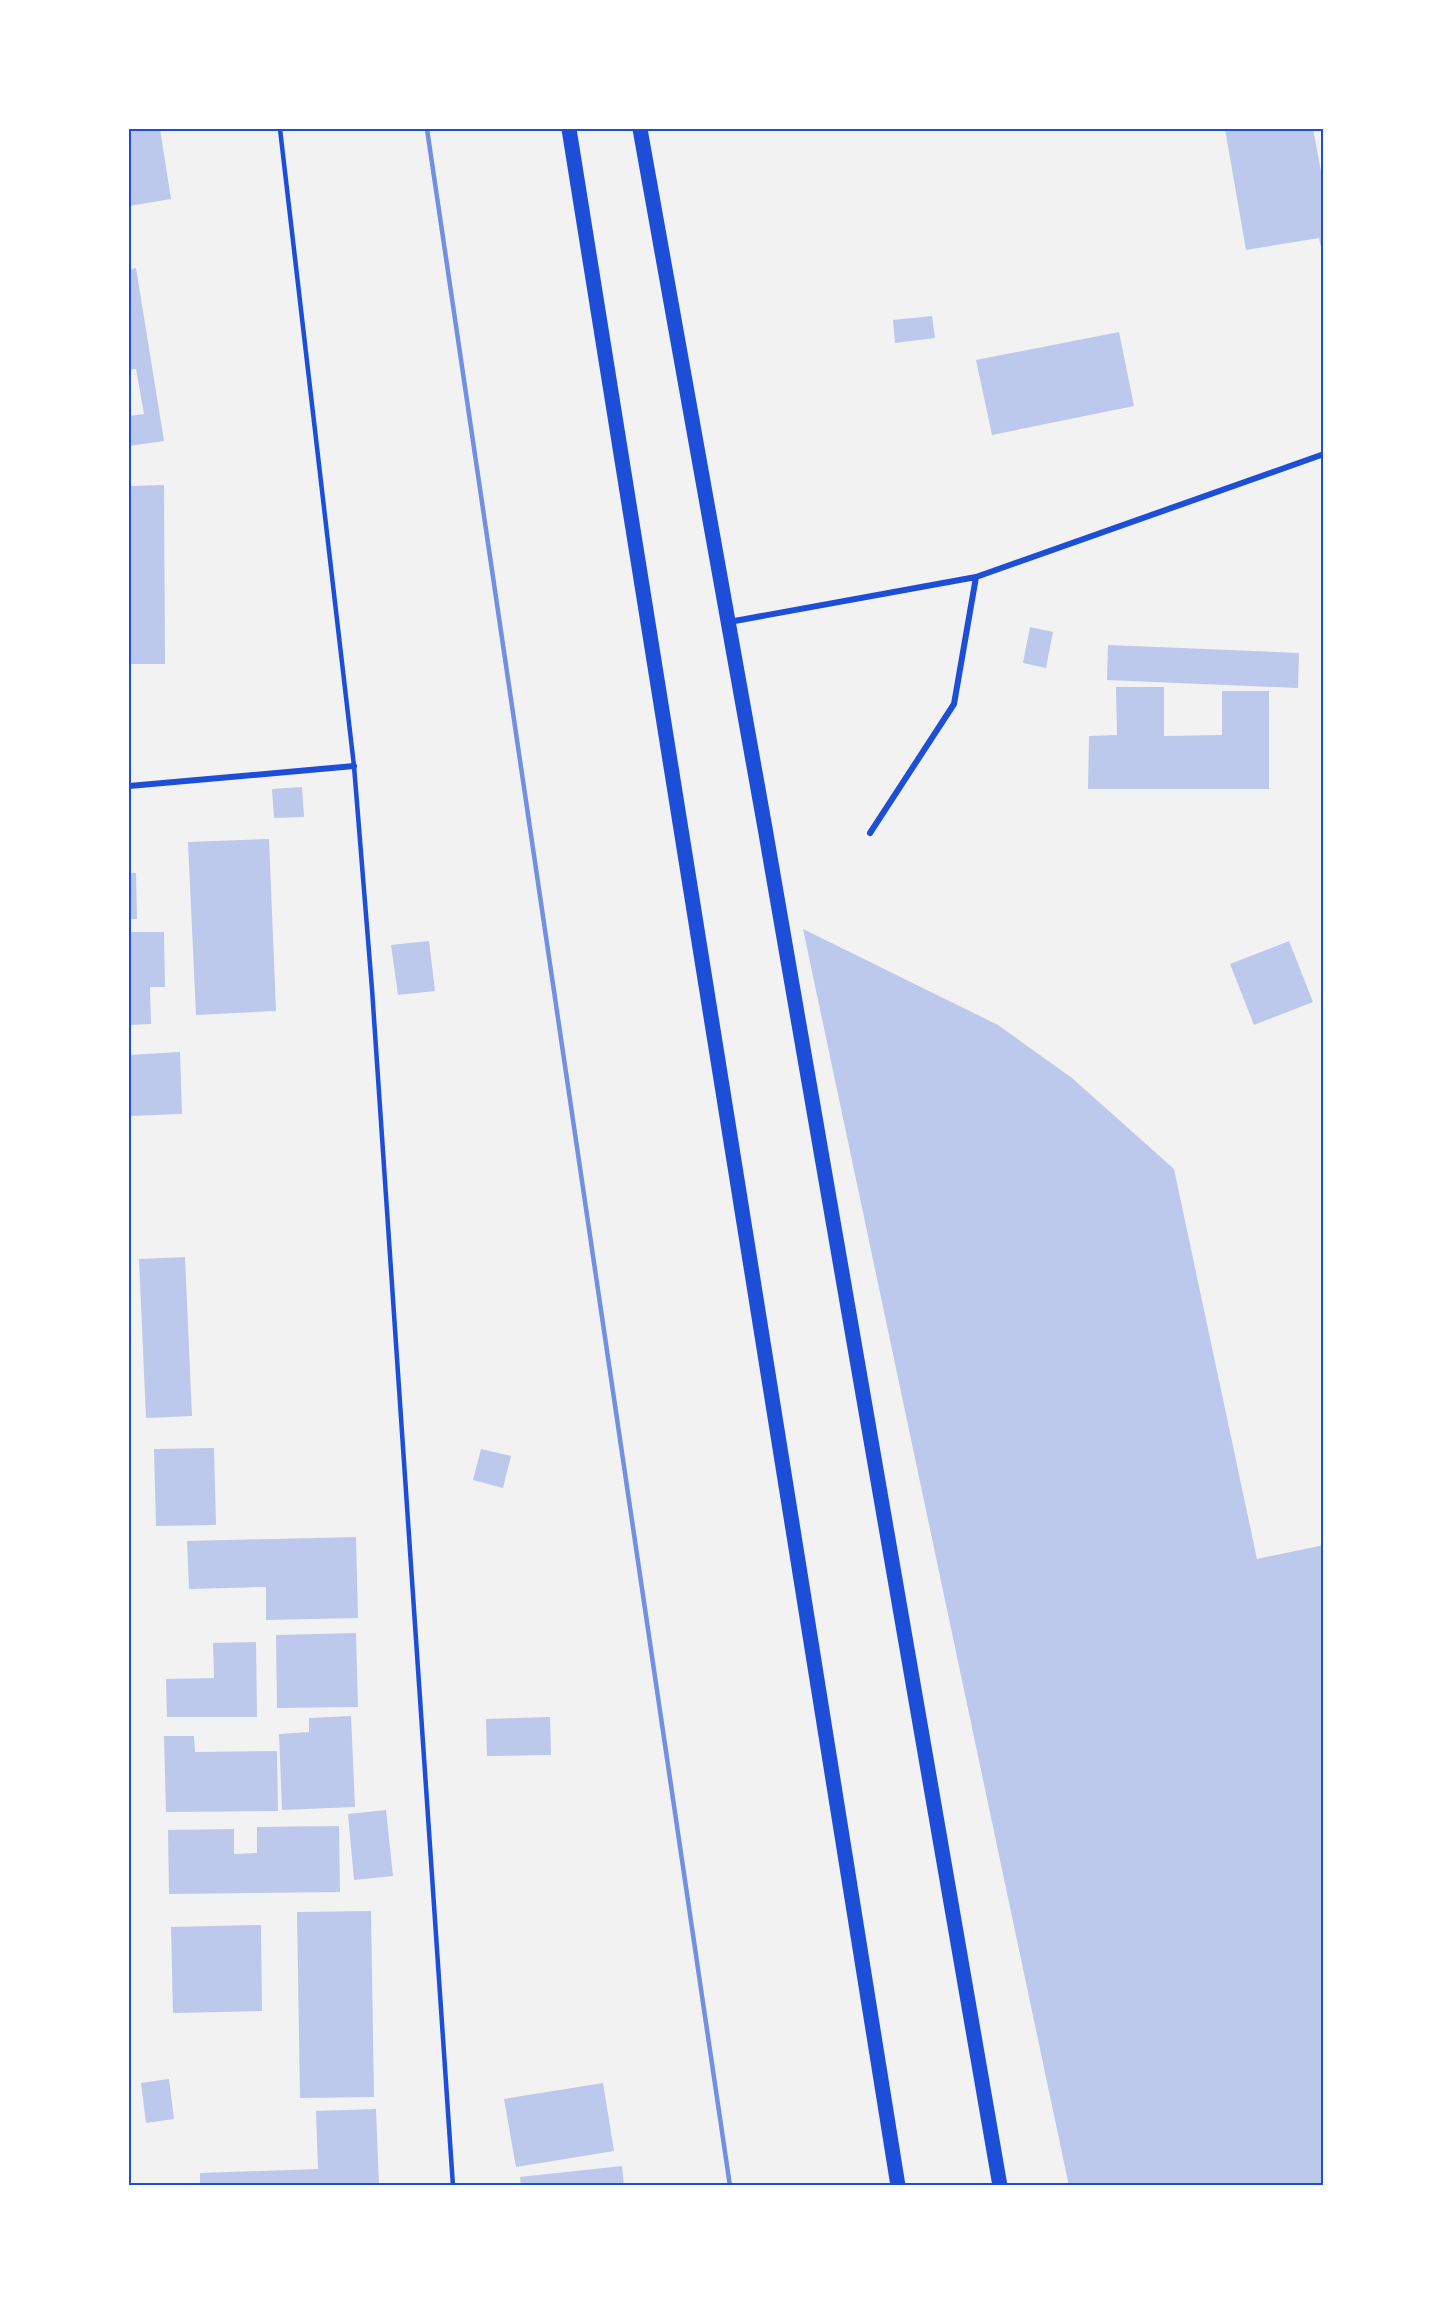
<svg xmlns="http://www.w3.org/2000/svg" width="1453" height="2315" font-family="'Fira Sans Condensed',sans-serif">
<rect width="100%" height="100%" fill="#f2f2f2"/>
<path fill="#bdc9ec" d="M 129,129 L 160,129 L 171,199 L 129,206 Z
M 1225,129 L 1313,129 L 1324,187 L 1324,263 L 1319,238 L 1246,250 Z
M 136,268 L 164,441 L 129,446 L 129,416 L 144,414 L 136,369 L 129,370 L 129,270 Z
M 932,316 L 935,338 L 895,343 L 893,320 Z
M 1119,332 L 1134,406 L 992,435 L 976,360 Z
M 164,485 L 165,664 L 129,664 L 129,486 Z
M 1030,627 L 1053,632 L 1046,668 L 1023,663 Z
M 1108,645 L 1299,653 L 1298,688 L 1107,680 Z
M 1116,687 L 1164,687 L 1164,736 L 1222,735 L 1222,691 L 1269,691 L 1269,789 L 1088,789 L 1089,736 L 1117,735 Z
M 302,787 L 304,817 L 274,818 L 272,789 Z
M 269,839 L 276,1011 L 196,1015 L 188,842 Z
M 129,873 L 136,873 L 137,919 L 129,919 Z
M 803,929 L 998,1025 L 1072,1078 L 1174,1169 L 1257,1559 L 1324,1545 L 1324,2186 L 1069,2186 Z
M 129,932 L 164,932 L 165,987 L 150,987 L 151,1024 L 129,1025 Z
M 429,941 L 435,991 L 398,995 L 391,945 Z
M 1289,941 L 1313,1002 L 1254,1025 L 1230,964 Z
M 180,1052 L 182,1114 L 129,1116 L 129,1055 Z
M 185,1257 L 192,1416 L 146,1418 L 139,1259 Z
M 214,1448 L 216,1525 L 156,1526 L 154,1449 Z
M 481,1449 L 511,1456 L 503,1488 L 473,1480 Z
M 356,1537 L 358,1618 L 266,1620 L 266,1587 L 189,1589 L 187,1541 Z
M 356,1633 L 358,1707 L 277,1708 L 276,1635 Z
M 256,1642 L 257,1717 L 167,1717 L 166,1679 L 214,1678 L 213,1643 Z
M 351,1716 L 355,1807 L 282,1810 L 279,1734 L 309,1732 L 309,1718 Z
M 550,1717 L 551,1755 L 487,1756 L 486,1719 Z
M 164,1736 L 194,1736 L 195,1752 L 277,1751 L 278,1811 L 166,1812 Z
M 386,1810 L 393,1876 L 354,1880 L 348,1814 Z
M 339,1826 L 340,1892 L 169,1894 L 168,1830 L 234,1829 L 234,1854 L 257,1853 L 257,1827 Z
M 371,1911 L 374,2097 L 300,2098 L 297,1912 Z
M 261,1925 L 262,2011 L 173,2013 L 171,1927 Z
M 169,2079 L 174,2119 L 146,2123 L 141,2083 Z
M 603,2083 L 614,2151 L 516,2167 L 504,2099 Z
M 376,2109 L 379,2186 L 200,2186 L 200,2173 L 318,2169 L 316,2111 Z
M 622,2166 L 624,2186 L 521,2186 L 520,2177 Z"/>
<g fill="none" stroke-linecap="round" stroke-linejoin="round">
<path stroke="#1d4ed8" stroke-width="4.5" d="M 280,129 L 354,766 L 372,989 L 453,2186"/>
<path stroke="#1d4ed8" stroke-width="6" d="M 729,622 L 976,577 L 1324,454
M 129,786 L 354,766
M 870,833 L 954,704 L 976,577"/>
<path stroke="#1d4ed8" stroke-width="15" d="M 569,129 L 898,2186
M 640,129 L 765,828 L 1000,2186"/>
<path stroke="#7290e2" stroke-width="4.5" d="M 427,129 L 730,2186"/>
</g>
<rect width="1453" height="2315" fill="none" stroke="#ffffff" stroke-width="261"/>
<rect x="130" y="130" width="1192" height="2054" fill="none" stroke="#1d4ed8" stroke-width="2"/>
</svg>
